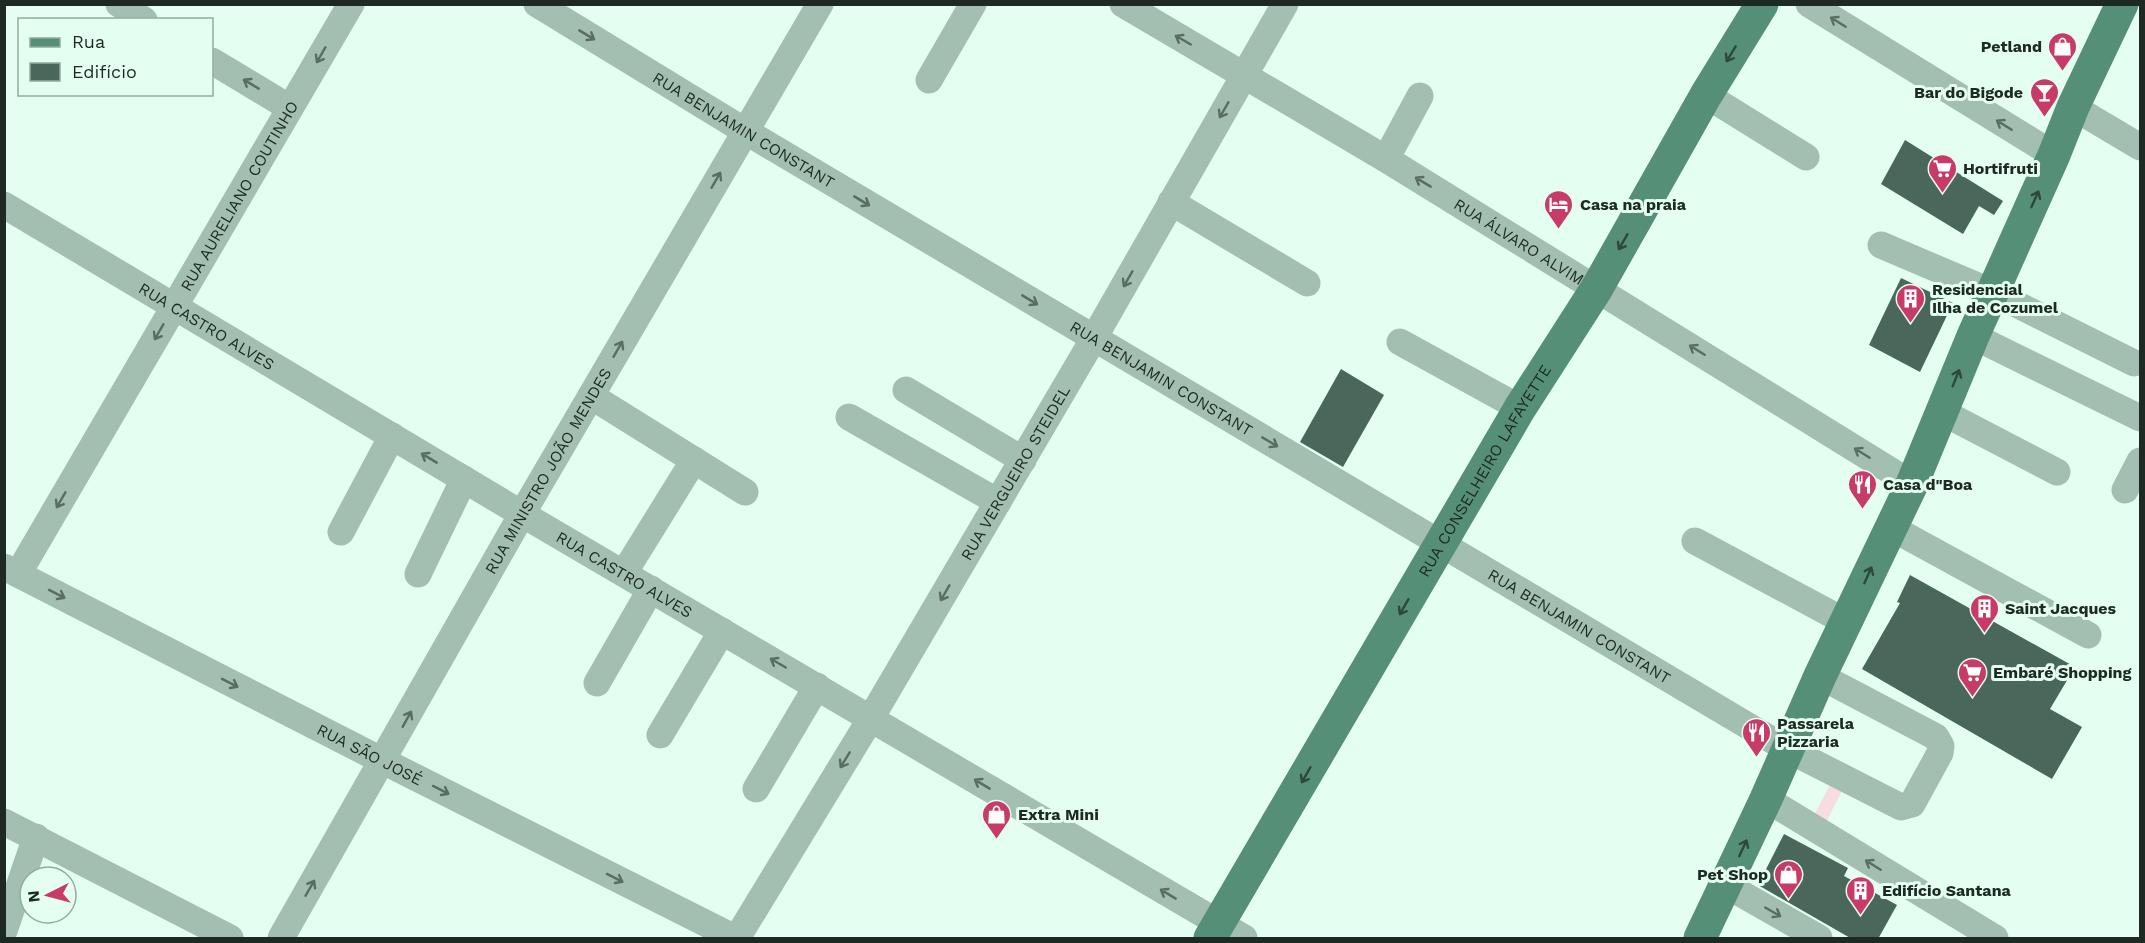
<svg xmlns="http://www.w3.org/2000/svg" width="2145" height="943" font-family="'Work Sans',sans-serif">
<rect width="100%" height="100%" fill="#e4fff2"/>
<path fill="#f7dde1" d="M 1831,783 L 1843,789 L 1825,824 L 1813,817 Z"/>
<path fill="#49675a" d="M 1905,140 L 2003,201 L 1994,215 L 1979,206 L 1963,234 L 1881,184 Z
M 1901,278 L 1953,303 L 1920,372 L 1869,345 Z
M 1341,369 L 1384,395 L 1343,467 L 1300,442 Z
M 1910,575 L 2075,667 L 2050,709 L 2082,727 L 2052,779 L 1862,669 L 1900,603 L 1897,602 Z
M 1784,834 L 1848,868 L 1844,876 L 1897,905 L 1878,939 L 1852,939 L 1758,885 Z"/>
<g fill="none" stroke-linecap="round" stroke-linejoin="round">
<g stroke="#a2bfb1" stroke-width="27">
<path d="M 119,4 L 144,20"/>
<path id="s1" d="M 537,4 L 745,131 L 1787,749 L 1901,807 L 1912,804 L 1940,753 L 1941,746 L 1936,737 L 1820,676"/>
<path id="s2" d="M 1123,4 L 1386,159 L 1912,484"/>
<path d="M 1809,4 L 2054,155"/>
<path d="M 212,61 L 290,108"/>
<path d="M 929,80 L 973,4"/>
<path d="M 1706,95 L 1806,157"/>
<path d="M 2073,107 L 2140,147"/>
<path d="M 1386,159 L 1420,96"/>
<path d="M 1171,202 L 1307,283"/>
<path id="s3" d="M 4,205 L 522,514 L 1244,938"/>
<path d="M 1881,245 L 1994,293 L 2134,363"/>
<path d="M 1973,336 L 2140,418"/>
<path d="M 1400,342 L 1520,408"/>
<path d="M 906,390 L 1023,460"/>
<path d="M 591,396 L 745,492"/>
<path d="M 1942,412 L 2057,472"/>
<path d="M 849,417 L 998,502"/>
<path d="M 2125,490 L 2140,461"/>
<path d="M 1890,527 L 2088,635"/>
<path d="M 341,532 L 392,436"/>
<path d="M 1695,541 L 1846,622"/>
<path id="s4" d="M 4,567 L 383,761 L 735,938"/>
<path d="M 624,573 L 694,460"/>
<path id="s5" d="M 18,574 L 351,4"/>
<path d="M 418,574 L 464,479"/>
<path d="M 597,683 L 651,589"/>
<path d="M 660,735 L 722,631"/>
<path d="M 756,789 L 817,686"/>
<path d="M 1766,799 L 1995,938"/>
<path d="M 4,822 L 230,938"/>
<path d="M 1726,885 L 1819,938"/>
<path d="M 4,931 L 36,837"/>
<path id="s6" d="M 281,938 L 522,514 L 820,4"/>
<path id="s7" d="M 737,938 L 871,718 L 1094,338 L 1285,4"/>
</g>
<g stroke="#568f77" stroke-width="33">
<path id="s8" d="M 1210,938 L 1520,408 L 1597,288 L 1706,95 L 1762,4"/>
<path d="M 1700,938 L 1766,799 L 1820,676 L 1912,484 L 1973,336 L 2054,155 L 2073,107 L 2122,4"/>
</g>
</g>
<defs><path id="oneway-shaft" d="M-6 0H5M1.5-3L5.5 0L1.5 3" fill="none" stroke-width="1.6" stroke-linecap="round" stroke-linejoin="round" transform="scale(1.5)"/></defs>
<g stroke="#596d63">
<use href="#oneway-shaft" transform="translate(1838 22) rotate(-148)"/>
<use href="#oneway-shaft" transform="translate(587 35) rotate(31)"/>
<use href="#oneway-shaft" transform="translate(1183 40) rotate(-150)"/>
<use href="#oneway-shaft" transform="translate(321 55) rotate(120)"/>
<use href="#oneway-shaft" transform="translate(251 84) rotate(-149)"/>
<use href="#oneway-shaft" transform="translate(1224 110) rotate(120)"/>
<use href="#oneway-shaft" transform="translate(2004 125) rotate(-148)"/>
<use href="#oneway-shaft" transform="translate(716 180) rotate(-60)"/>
<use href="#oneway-shaft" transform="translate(1423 182) rotate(-149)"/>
<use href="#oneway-shaft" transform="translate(862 201) rotate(31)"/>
<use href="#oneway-shaft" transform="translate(1128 279) rotate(120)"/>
<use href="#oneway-shaft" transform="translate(1030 300) rotate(31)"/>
<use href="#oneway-shaft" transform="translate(159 332) rotate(120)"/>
<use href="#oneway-shaft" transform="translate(618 349) rotate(-60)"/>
<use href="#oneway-shaft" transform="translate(1697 350) rotate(-148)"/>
<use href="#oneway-shaft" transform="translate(1270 442) rotate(31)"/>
<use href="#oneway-shaft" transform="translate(1862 453) rotate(-148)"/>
<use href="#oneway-shaft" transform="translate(429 458) rotate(-149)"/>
<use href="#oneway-shaft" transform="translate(61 500) rotate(120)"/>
<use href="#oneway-shaft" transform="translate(945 593) rotate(120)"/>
<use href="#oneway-shaft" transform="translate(57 594) rotate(27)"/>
<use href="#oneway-shaft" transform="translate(778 663) rotate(-150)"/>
<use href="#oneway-shaft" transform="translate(230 683) rotate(27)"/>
<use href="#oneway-shaft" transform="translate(407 719) rotate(-61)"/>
<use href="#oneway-shaft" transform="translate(845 760) rotate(121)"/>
<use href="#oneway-shaft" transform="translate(982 784) rotate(-149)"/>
<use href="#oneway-shaft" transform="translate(441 790) rotate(27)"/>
<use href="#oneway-shaft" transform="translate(1873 865) rotate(-148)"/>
<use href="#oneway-shaft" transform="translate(615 878) rotate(27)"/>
<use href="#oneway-shaft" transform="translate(310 888) rotate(-60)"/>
<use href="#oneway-shaft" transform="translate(1168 894) rotate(-149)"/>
<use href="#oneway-shaft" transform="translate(1773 912) rotate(30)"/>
</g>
<g stroke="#2e483d">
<use href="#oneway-shaft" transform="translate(1731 54) rotate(121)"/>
<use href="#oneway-shaft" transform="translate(2035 199) rotate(-66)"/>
<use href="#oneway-shaft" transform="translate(1623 242) rotate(120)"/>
<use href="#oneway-shaft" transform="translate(1956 378) rotate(-68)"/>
<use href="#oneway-shaft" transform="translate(1868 575) rotate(-66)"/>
<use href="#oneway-shaft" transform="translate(1404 607) rotate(120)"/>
<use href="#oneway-shaft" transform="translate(1306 775) rotate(120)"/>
<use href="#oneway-shaft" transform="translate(1743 848) rotate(-65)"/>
</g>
<defs>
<symbol id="shop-pin" viewBox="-11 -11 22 30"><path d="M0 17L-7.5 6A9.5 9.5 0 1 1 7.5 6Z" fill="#c83a68" stroke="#e4fff2"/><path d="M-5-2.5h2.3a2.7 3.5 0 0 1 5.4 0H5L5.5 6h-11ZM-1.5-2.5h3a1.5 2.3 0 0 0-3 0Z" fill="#fff"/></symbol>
<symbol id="bar-pin" viewBox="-11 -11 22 30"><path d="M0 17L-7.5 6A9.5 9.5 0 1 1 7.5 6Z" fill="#c83a68" stroke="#e4fff2"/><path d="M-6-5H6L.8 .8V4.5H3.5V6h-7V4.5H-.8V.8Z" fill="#fff"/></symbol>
<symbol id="supermarket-pin" viewBox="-11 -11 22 30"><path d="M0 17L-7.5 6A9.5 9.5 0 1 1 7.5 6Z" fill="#c83a68" stroke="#e4fff2"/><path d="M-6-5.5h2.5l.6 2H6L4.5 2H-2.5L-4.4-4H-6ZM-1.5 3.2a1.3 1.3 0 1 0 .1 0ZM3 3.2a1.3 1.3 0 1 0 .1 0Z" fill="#fff"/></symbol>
<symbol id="hotel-pin" viewBox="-11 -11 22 30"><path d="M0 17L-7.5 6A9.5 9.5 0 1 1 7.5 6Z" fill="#c83a68" stroke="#e4fff2"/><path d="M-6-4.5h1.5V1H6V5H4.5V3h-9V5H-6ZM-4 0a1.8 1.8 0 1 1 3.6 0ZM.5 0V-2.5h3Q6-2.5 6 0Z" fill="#fff"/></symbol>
<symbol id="building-pin" viewBox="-11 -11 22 30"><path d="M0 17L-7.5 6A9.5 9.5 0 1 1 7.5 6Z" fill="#c83a68" stroke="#e4fff2"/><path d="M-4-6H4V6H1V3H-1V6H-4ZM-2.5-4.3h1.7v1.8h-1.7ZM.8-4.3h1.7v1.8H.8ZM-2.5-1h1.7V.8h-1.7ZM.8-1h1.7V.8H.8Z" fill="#fff"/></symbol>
<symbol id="restaurant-pin" viewBox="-11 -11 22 30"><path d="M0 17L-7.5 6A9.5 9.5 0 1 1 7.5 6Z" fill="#c83a68" stroke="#e4fff2"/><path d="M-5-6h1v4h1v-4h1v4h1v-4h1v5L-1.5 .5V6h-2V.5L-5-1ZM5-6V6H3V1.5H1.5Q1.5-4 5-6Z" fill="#fff"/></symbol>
</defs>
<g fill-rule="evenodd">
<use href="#shop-pin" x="2046" y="30" width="33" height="45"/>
<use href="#bar-pin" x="2028" y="76" width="33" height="45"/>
<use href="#supermarket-pin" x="1926" y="152" width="33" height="45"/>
<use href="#hotel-pin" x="1542" y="188" width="33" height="45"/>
<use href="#building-pin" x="1894" y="282" width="33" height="45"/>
<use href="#restaurant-pin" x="1846" y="468" width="33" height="45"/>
<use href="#building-pin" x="1968" y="592" width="33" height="45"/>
<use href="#supermarket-pin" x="1956" y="656" width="33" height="45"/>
<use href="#restaurant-pin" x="1740" y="716" width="33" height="45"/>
<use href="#shop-pin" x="980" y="798" width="33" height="45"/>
<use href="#shop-pin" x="1772" y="858" width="33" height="45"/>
<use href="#building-pin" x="1844" y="874" width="33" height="45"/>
</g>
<g text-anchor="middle" stroke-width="6" stroke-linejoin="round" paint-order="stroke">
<g font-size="16" font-weight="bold" fill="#1d2a24" stroke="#e4fff2" text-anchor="start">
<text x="2042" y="52" text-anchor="end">Petland</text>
<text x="2023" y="98" text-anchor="end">Bar do Bigode</text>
<text x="1963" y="174">Hortifruti</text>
<text x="1580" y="210">Casa na praia</text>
<text x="1932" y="295">Residencial<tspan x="1932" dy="18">Ilha de Cozumel</tspan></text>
<text x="1883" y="490">Casa d"Boa</text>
<text x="2005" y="614">Saint Jacques</text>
<text x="1993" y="678">Embaré Shopping</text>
<text x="1777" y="729">Passarela<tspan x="1777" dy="18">Pizzaria</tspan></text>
<text x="1018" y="820">Extra Mini</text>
<text x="1768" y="880" text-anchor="end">Pet Shop</text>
<text x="1882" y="896">Edifício Santana</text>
</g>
<g font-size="16" fill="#1d2a24" stroke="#e4fff2">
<text dy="6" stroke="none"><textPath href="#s1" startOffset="242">RUA BENJAMIN CONSTANT</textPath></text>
<text dy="6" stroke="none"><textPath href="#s5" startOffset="438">RUA AURELIANO COUTINHO</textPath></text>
<text dy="6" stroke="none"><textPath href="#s2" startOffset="462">RUA ÁLVARO ALVIM</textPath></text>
<text dy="6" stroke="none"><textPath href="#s3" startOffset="236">RUA CASTRO ALVES</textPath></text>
<text dy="6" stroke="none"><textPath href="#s1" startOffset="728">RUA BENJAMIN CONSTANT</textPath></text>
<text dy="6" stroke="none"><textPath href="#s6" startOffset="538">RUA MINISTRO JOÃO MENDES</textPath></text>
<text dy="6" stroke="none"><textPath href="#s8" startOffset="542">RUA CONSELHEIRO LAFAYETTE</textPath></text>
<text dy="6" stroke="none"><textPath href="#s7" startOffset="542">RUA VERGUEIRO STEIDEL</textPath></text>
<text dy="6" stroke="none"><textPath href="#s3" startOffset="722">RUA CASTRO ALVES</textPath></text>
<text dy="6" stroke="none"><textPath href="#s1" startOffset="1214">RUA BENJAMIN CONSTANT</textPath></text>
<text dy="6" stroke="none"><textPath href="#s4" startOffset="411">RUA SÃO JOSÉ</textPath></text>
</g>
</g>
<rect width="2145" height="943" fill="none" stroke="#1d2a24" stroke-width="12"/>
<rect x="18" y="18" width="195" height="78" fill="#e4fff2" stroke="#94aaa0" stroke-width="1.5"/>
<rect x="30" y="38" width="30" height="9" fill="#568f77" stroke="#94aaa0" stroke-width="1.5"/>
<text x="72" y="48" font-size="18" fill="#1d2a24">Rua</text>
<rect x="30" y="63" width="30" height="18" fill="#49675a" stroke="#94aaa0" stroke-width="1.5"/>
<text x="72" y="78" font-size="18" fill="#1d2a24">Edifício</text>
<g transform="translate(48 895) rotate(264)"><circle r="28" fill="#e4fff2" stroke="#94aaa0" stroke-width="1.5"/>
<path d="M0-4.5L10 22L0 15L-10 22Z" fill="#c83a68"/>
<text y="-9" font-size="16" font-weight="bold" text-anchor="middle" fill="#1d2a24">N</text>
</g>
</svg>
